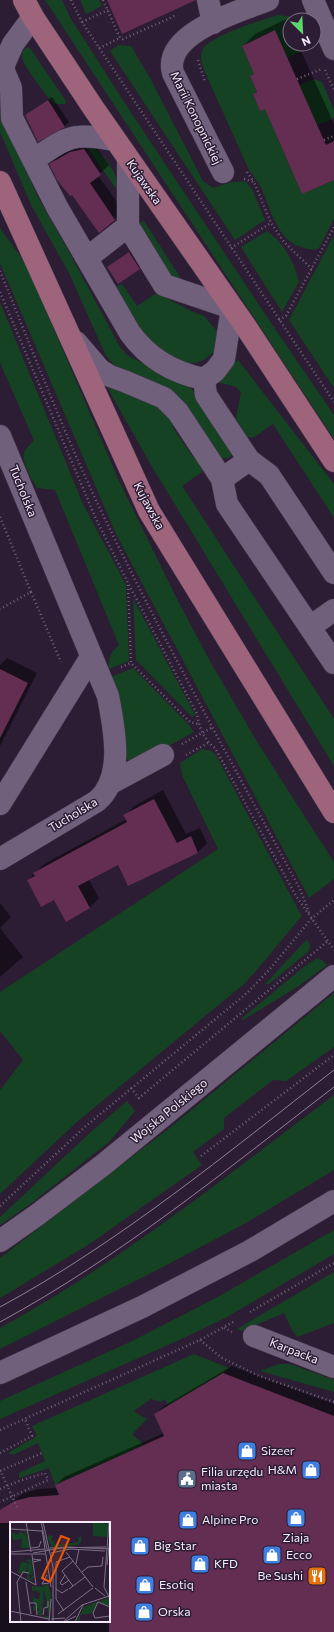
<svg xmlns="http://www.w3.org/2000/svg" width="334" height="1632" font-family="Commissioner,sans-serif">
<rect width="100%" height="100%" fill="#2c1d34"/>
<path fill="#154222" d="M 45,0 L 62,0 L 71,19 L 132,114 L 269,320 L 334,415 L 334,439 Z
M 80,0 L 99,0 L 102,6 L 86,14 Z
M 278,15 L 293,17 L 296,20 L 290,20 L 290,44 L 310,44 L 310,47 L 287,58 L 275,30 L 242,46 L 254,74 L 250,76 L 257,92 L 253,94 L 260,111 L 269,107 L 277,137 L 302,194 L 334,180 L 334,219 L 319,248 C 313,251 308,249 301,247 C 274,239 271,204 258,182 C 255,178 252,174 249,170 L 204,70 C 202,63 199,56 203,49 C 212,35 262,20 278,15 Z
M 118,45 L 131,46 L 150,78 L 203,181 L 213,188 C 225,184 234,180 246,182 L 252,189 L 265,220 L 235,240 L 110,51 Z
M 28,47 L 30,48 L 66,101 L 65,104 L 55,104 L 51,101 C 45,93 23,66 22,57 C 21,52 24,49 28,47 Z
M 314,79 L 322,82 L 334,110 L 334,117 L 331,120 L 317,125 L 299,85 Z
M 0,91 L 4,98 L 17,152 L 39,199 L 69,252 L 120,347 L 127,355 L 161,373 L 185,382 L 195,393 L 232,455 L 229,458 L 219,459 L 119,370 L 106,356 L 69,273 L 32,207 L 0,132 Z
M 84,143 C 96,145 112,165 116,177 C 118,182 118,188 119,193 Z
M 144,221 L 185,285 L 176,284 L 141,232 L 140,222 Z
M 0,228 L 26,264 L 119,481 L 177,599 L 211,663 L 259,745 L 334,862 L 334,879 L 309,898 L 116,534 L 0,263 Z
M 267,231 C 286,246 293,260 299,282 L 282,312 L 241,247 Z
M 334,235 L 334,388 L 289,320 Z
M 122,284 L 137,306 L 157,293 L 191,311 L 204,316 L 218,332 L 214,352 L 204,360 L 195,363 L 188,363 L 177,360 L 152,346 L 113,288 Z
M 0,302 L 83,504 L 126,585 L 129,661 L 109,669 C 108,658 111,652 119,645 L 55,490 L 37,488 C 32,480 21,463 24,453 C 26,448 31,444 34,440 L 0,363 Z
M 238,360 L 334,484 L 334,518 L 273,424 C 255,435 255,444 235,431 L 241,427 L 236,419 L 241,392 L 236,387 L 213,381 L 222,369 Z
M 107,383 L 159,405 L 178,423 L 172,426 L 193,457 L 198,454 L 203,466 L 202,472 L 182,486 L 334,719 L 334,766 L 151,465 L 107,387 Z
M 133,598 L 195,715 L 192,717 L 136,660 Z
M 133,668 L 190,726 L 194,732 L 138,763 L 130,763 L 126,758 L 111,677 Z
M 202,749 L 211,751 L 216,755 L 301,915 L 301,917 L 256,971 L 244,984 L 78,1121 L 0,1194 L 0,1090 L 23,1060 L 0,1031 L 0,992 L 218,849 L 182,775 L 180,763 Z
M 307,939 C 310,944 311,946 309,951 L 269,984 L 265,984 Z
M 317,958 L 322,960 L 327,965 L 299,986 L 243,1020 L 241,1019 L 305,966 Z
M 334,993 L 334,1047 L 286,1081 L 273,1080 L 224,1118 L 224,1129 L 193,1152 L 202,1165 L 88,1245 L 0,1298 L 0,1258 L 172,1126 Z
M 334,1095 L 334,1170 L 246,1223 L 159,1269 L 0,1349 L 0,1328 C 120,1262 225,1177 334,1095 Z
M 127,1101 L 135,1111 L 109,1142 L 33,1202 L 0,1225 L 0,1217 L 92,1131 Z
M 334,1230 L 334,1254 L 227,1317 L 186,1337 L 0,1419 L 0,1401 L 130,1342 L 216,1298 Z
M 334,1272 L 334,1323 L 297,1337 L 291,1328 L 284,1313 L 242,1331 L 237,1329 Z
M 194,1354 L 229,1368 L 223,1373 L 168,1406 L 165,1399 L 161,1402 L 151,1399 L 135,1410 L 135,1412 L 147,1419 L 132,1434 L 144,1445 L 55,1485 L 49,1468 L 19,1478 L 19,1473 L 45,1461 L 38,1443 L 13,1455 L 8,1453 L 37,1436 L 32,1426 Z
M 279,1364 L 290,1364 L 334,1380 L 334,1392 L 260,1371 Z"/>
<path fill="#0007" fill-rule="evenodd" d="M 287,19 L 290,25 L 290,44 L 298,44 L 334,124 L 334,179 L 265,108 L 254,94 L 257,91 L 251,76 L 255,73 L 243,46 L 255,34 Z
M 52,97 L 69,122 L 65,126 L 38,140 L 26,115 Z
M 92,141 L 109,165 L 98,175 L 123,211 L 115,219 L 51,164 L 59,156 L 79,144 Z
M 133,249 L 143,265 L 139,268 L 108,267 Z
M 7,658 L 37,673 L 0,746 L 0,665 Z
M 163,790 L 186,834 L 200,828 L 207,843 L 198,852 L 129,885 L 118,864 L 89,880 L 99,898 L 90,907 L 67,920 L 54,899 L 28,880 L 44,864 L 127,819 L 125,816 L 134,806 Z
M 0,903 L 11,917 L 0,928 Z
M 0,928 L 23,957 L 0,977 Z
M 232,1366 L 334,1404 L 334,1632 L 0,1632 L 0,1511 L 9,1503 L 24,1493 L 39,1489 L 57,1488 L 56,1485 L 64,1477 L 164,1433 L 155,1414 L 164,1406 ZM 11,1523 L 109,1523 L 109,1621 L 11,1621 Z"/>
<path fill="#642d52" d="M 107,0 L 196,0 L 122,34 Z
M 275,30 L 326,145 L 334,141 L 334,180 L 302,194 L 265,109 L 260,111 L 253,94 L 257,92 L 250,76 L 254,74 L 242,46 Z
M 48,100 L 65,127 L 38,142 L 25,115 Z
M 84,149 L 101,175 L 90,183 L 115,220 L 99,233 L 72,195 L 70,196 L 57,180 L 49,164 L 70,152 Z
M 129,252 L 140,269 L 118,284 L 107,267 Z
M 0,669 L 28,683 L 0,738 Z
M 154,799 L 177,843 L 191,836 L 198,853 L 128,886 L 118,865 L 78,886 L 90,908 L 66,922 L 54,900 L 41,907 L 27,880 L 35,876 L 33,873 L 127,822 L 123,815 Z
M 223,1373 L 334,1416 L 334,1632 L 109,1632 L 109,1523 L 0,1523 L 0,1510 L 14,1501 L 30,1497 L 59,1495 L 55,1485 L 164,1436 L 154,1414 Z"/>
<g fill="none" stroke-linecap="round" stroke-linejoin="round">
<defs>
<path id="minor" d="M 208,0 L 213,23
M 313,0 L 334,49
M 33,17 L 13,44 L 5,62 L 3,69 L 11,88 L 12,118 L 57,207 L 130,333 C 148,358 174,373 204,379 L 215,371 L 224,359 L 232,308 L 164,285 L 128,226 L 128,160
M 33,160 C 46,152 61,139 77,137 C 90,135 102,138 115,140
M 223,172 L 173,73 C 162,33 240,11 268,0
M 87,258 L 128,226
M 76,342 L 100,370 L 110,376 L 124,381 L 164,398 L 178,412 L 222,479 L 249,460 L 206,395 L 204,379
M 0,436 L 108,696 C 114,728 125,777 97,801 L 0,859
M 249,460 L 269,475 L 334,573
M 222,479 L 227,504 L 334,663
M 310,627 L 334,610
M 111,783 L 163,755
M 0,804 L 91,657
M 0,1241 L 37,1215 L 103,1165 L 334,976
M 254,1336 L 334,1367
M 0,1373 L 142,1307 L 250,1251 L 334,1201"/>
<path id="major" d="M 24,0 L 33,17 L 94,109 L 246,327 L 334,461
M 0,182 L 149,511 L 334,812"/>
</defs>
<use href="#minor" stroke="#46394d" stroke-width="23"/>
<use href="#major" stroke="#46394d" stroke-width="23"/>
<path stroke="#6f6277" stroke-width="2.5" stroke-dasharray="1 3" stroke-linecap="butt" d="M 71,0 L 82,22 L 334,402
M 103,0 L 120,38 L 123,39 L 177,15
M 82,22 L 108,10
M 99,48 L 120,38
M 198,60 L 205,82
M 325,70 L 334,90
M 297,79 L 322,69
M 324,140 L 334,136
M 247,172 L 254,182
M 244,179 L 254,182 L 271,223 L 284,242 L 312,269
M 231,248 L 271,223
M 0,271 C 34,354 66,439 105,519 C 166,645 234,767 300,889 L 310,915
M 0,292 L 96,519 L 128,583 L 197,714 C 199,727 204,740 215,748 L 296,896 L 334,950
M 279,320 L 286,316 L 334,227
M 0,517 L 31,592 L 0,609
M 128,585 L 131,663 L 190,722 L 198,724
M 31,592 L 61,662
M 121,667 L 131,663
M 182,744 L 213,727
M 186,755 L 208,743
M 131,1088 L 139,1098 L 328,941
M 201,1156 L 334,1055
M 0,1206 L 87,1125 L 247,993 L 270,969 L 311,919 L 334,900
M 250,1312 L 334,1263
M 224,1328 L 232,1332
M 200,1340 L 222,1358 L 259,1376 L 334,1402
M 0,1430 L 200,1340 L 235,1321
M 0,1453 L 32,1436 L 25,1419
M 0,1470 L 17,1507
M 0,1471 L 42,1453
M 0,1489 L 19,1481 L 45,1473 L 48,1480 L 0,1502"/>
<use href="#minor" stroke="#71607c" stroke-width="22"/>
<use href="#major" stroke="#9e647c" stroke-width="22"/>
<path stroke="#8e8195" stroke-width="1" d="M 0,1307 C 120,1242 226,1154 334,1070
M 0,1322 C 120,1257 226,1170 334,1087"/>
</g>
<defs>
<symbol id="shop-square" viewBox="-11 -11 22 22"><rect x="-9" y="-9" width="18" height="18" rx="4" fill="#3f7fe0" stroke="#2c1d34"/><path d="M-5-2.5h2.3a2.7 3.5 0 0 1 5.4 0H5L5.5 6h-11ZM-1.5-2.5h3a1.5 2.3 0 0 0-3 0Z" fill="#fff"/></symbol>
<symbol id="civic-square" viewBox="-11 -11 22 22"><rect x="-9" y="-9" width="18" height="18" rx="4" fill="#5c6f8a" stroke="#2c1d34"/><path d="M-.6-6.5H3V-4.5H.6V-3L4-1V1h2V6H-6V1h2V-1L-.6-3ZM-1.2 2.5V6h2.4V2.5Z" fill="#fff"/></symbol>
<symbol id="restaurant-square" viewBox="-11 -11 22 22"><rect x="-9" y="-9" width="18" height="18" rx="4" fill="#e8710a" stroke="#2c1d34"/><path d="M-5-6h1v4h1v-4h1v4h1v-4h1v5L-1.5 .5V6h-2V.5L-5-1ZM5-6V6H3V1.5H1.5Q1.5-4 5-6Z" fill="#fff"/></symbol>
</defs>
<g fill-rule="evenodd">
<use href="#shop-square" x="236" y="1440" width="22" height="22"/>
<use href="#shop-square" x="300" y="1459" width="22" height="22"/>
<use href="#civic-square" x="176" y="1468" width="22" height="22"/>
<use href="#shop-square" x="285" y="1507" width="22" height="22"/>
<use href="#shop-square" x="177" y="1509" width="22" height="22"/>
<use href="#shop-square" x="129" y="1535" width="22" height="22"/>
<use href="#shop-square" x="261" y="1544" width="22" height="22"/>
<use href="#shop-square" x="189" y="1553" width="22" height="22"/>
<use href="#restaurant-square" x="306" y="1565" width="22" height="22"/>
<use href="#shop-square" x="134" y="1574" width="22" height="22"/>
<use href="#shop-square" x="133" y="1601" width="22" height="22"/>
</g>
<g text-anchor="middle" stroke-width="3" stroke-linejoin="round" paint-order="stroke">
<g font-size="12" fill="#f6ecfc" stroke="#2c1d34">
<text transform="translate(196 118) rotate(64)" y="4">Marii Konopnickiej</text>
<text transform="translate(144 182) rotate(55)" y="4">Kujawska</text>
<text transform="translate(23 491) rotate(68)" y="4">Tucholska</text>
<text transform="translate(149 506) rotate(62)" y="4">Kujawska</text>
<text transform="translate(73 815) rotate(-31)" y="4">Tucholska</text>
<text transform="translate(169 1111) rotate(-39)" y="4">Wojska Polskiego</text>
<text transform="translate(294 1351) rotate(21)" y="4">Karpacka</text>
</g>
<g font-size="12" fill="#f6ecfc" stroke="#2c1d34" text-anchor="start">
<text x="261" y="1455">Sizeer</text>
<text x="297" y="1474" text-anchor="end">H&amp;M</text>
<text x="201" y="1476">Filia urzędu<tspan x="201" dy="14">miasta</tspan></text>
<text x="202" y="1524">Alpine Pro</text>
<text x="296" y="1542" text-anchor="middle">Ziaja</text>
<text x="154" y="1550">Big Star</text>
<text x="286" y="1559">Ecco</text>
<text x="214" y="1568">KFD</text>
<text x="303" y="1580" text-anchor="end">Be Sushi</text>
<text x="159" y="1589">Esotiq</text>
<text x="158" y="1616">Orska</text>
</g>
</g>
<g transform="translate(10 1522)">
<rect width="100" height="100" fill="#2c1d34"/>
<path d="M 83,0 L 98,2 L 97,0 L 100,0 L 97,15 L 83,14 ZM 1,10 L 9,13 L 8,11 L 12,10 L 16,14 L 14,10 L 16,10 L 20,26 L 11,26 L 12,17 L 3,18 ZM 40,13 L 43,14 L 41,19 L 45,18 L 43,21 L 50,23 L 68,20 L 68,16 L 71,14 L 71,20 L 67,23 L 42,25 L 37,15 ZM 21,37 L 23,52 L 18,53 L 21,57 L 22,53 L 24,54 L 22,58 L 18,58 L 17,56 L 18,42 L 16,50 L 8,51 L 11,40 L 18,41 L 19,43 L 20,41 L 15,38 ZM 38,62 L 41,74 L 39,96 L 33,94 L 39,94 L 38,87 L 34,90 L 38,86 L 39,74 L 38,84 L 35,85 L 37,80 L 33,66 L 34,85 L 34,82 L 29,83 L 33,84 L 31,94 L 27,92 L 29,86 L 24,89 L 23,86 L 23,82 L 24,86 L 26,83 L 23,80 L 22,70 L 24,76 L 29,77 L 30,71 L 26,70 L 29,68 L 22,69 L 22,64 L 32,65 ZM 98,76 L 100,80 L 98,84 L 88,80 L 82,91 L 70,93 L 70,100 L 66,100 L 74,85 Z" fill="#154222"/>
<path fill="none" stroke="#7d7084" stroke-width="1" d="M 16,0 L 21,30M 31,0 L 37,27 L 40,29M 33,0 L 43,45 L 43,100M 99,0 L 94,65 L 100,77M 0,7 L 32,9M 32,8 L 41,65M 21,26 L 29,25 L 31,19M 40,26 L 96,25M 0,30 L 35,27M 56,30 L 83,65M 23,31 L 57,25 L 100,27M 41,31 L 60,27 L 95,29M 0,32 L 35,32M 23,37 L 31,38 L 23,40M 66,42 L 69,27M 97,43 L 100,15M 0,49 L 26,63 L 22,33M 72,50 L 78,45 L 92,44 L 93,35M 37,53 L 32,62 L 39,61M 55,53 L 50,61 L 52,63 L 59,58M 16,60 L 21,92M 63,64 L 52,49 L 63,39M 85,66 L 95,74M 46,67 L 52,71 L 58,67M 59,67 L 75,55M 19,81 L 26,81 L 27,93M 100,85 L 88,80 L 83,91 L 85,96 L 100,94M 0,89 L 39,97M 54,89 L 46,77 L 46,40 L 60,35M 48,92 L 83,66M 33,93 L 34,86 L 38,85 L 38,79M 41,97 L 55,96M 11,100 L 7,60 L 13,50 L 19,51M 39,100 L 41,77M 53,100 L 72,83 L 99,74M 54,100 L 66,94M 65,100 L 73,83"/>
<path fill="#e8590c" fill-opacity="0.15" stroke="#e8590c" stroke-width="2" d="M 51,14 L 59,17 L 40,60 L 32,56 Z"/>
<rect width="100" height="100" fill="none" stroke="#f6ecfc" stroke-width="2"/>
</g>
<g transform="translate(302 32) rotate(156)"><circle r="19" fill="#2c1d34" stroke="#7d7084"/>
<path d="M0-3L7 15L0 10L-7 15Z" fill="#5cd56d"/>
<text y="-6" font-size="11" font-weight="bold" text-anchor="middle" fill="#f6ecfc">N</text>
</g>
</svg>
